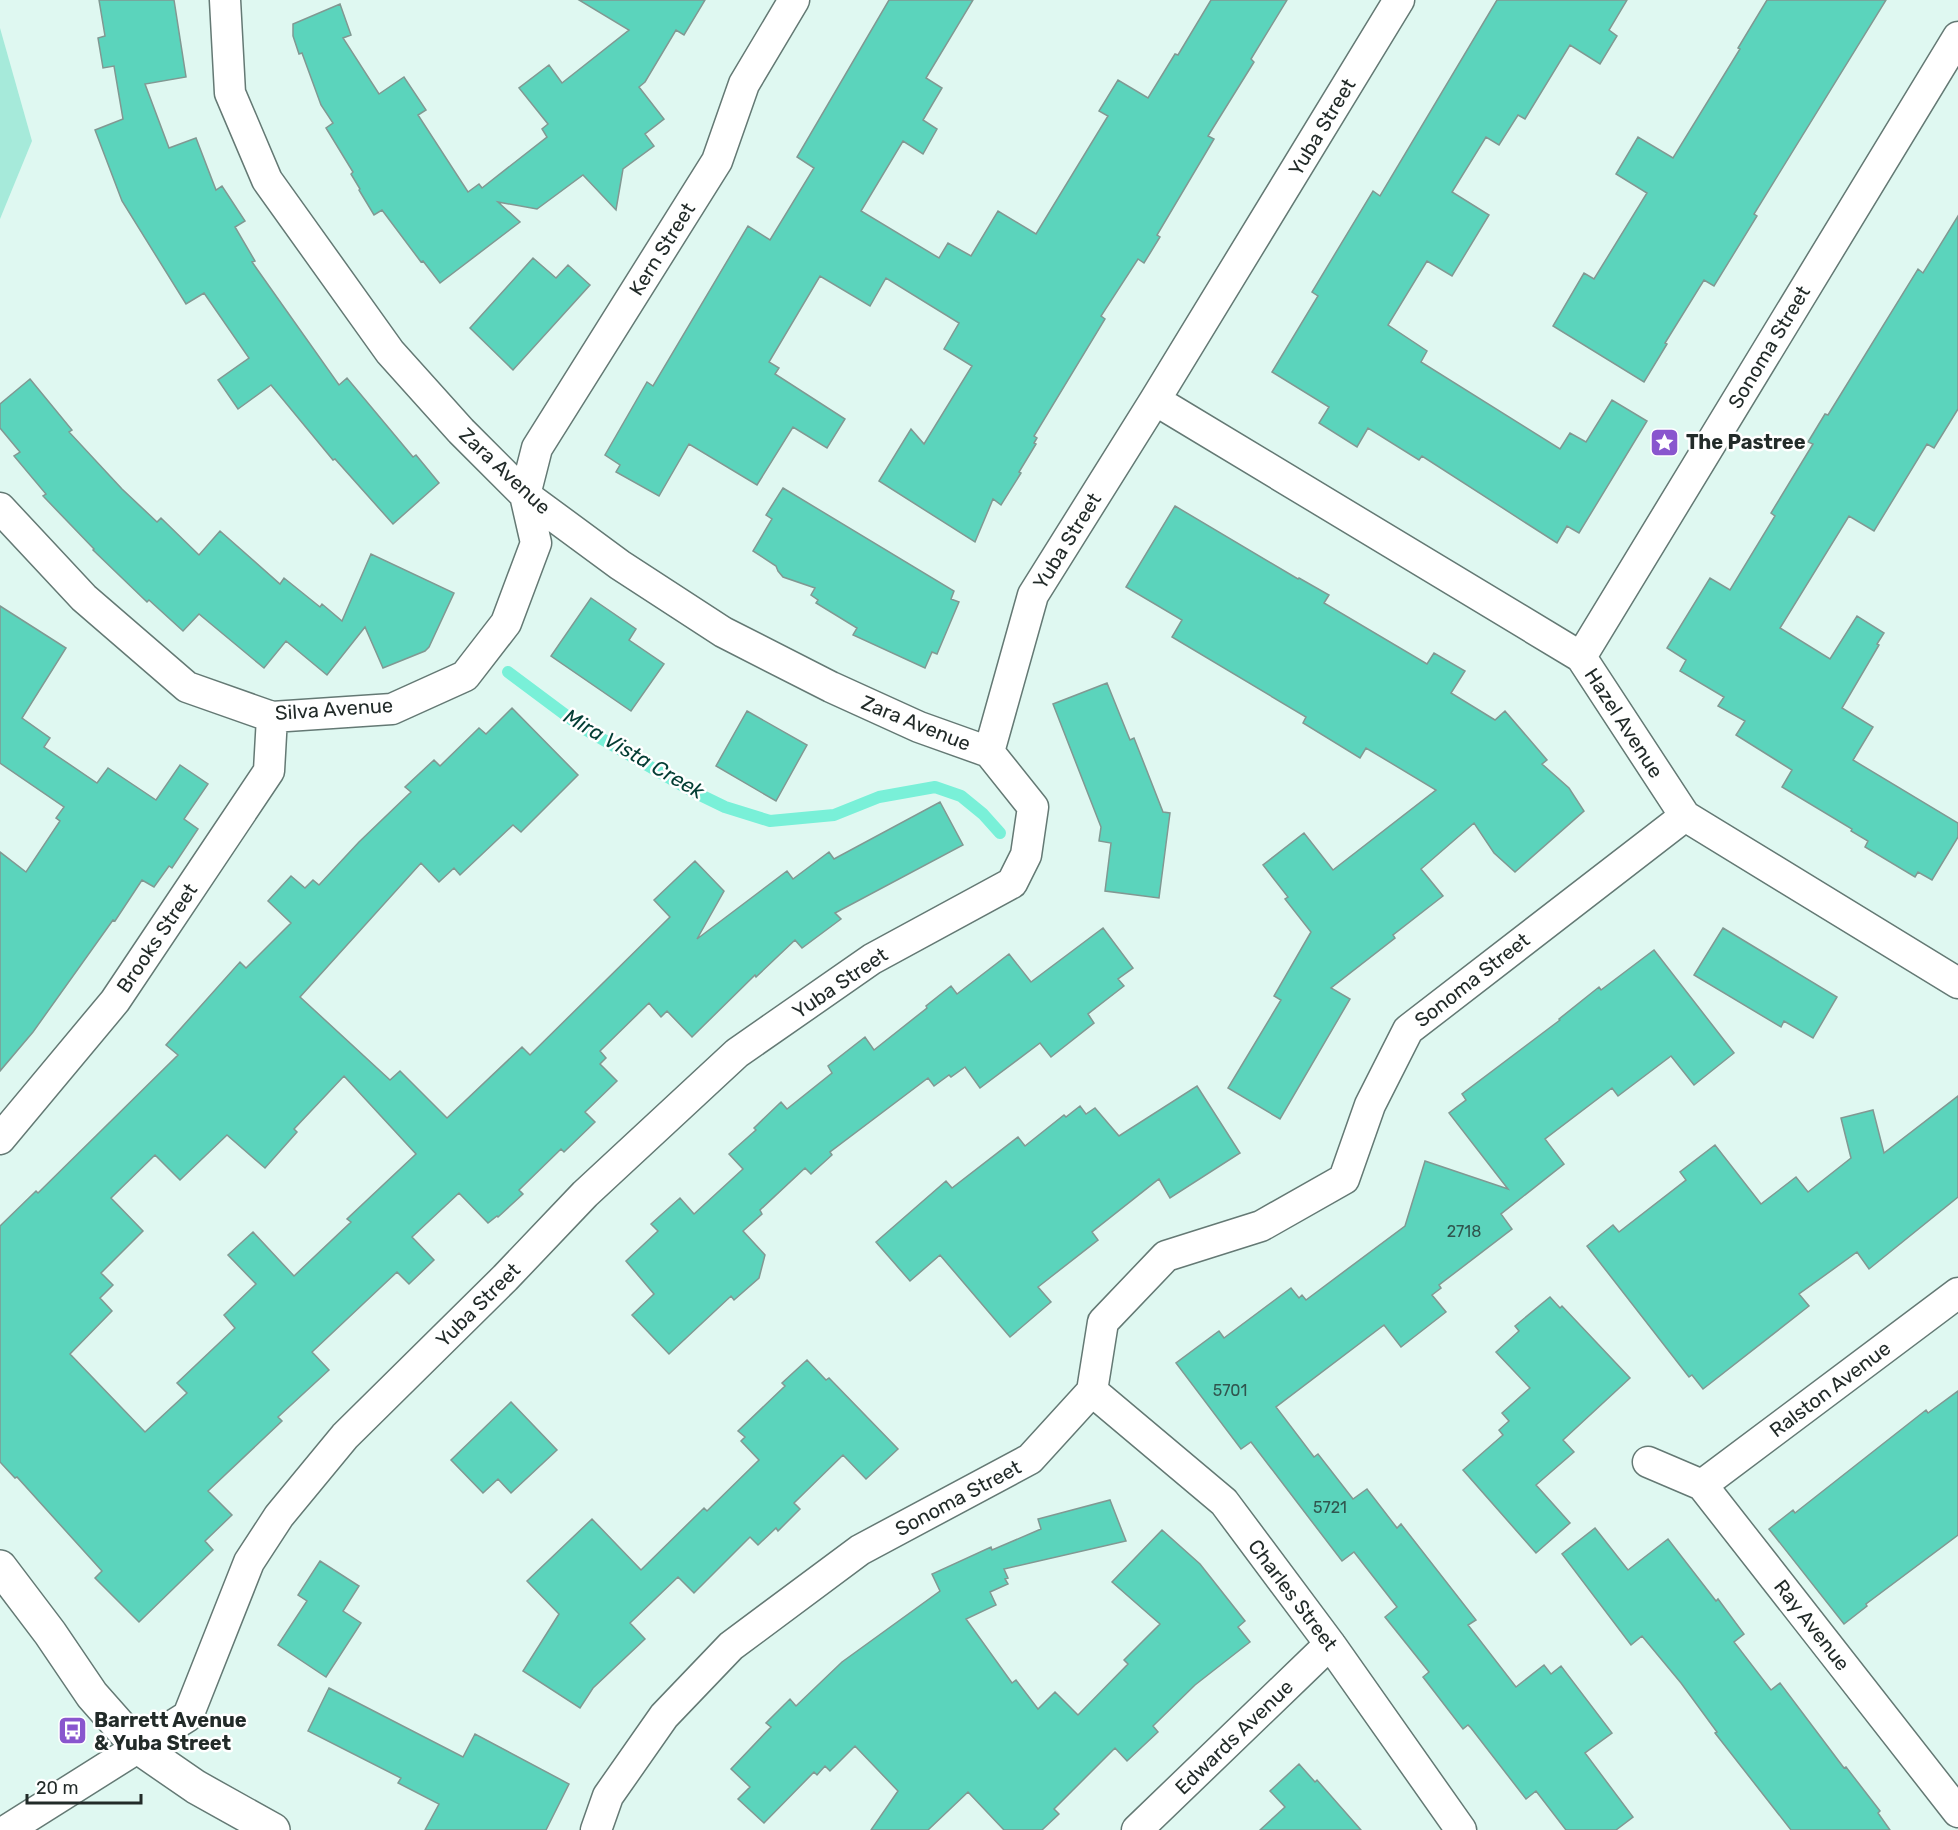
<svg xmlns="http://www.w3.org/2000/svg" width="1958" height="1830" font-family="Rubik,sans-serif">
<rect width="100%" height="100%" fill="#dff8f1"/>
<path fill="#a6eada" d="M 0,28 L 32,141 L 0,219 Z"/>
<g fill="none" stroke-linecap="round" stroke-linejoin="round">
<path stroke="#79f0d8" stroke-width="12" d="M 508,672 L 583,728 L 692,791 L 725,807 L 770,821 L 834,815 L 879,797 L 935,787 L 961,796 L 983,814 L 1000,833"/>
</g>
<path fill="#5bd4bc" stroke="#819892" stroke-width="1.5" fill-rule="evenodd" d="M 99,0 L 174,0 L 186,77 L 145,84 L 169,148 L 196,138 L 216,190 L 222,186 L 245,221 L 235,227 L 255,261 L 252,262 L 339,385 L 347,378 L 413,457 L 416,455 L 439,483 L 393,524 L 335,459 L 333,460 L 271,385 L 238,409 L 218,380 L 249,358 L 204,293 L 186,304 L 122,201 L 95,130 L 123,119 L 114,66 L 103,68 L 98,38 L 105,36 Z
M 579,0 L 705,0 L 684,35 L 676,30 L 645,82 L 639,87 L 664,119 L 645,134 L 654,146 L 623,169 L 616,210 L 583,175 L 537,209 L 498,202 L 520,222 L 440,283 L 423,261 L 421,262 L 382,210 L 374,215 L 359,190 L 360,189 L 351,174 L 353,172 L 326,128 L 333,123 L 321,105 L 302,53 L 299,54 L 293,36 L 293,24 L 340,4 L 351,35 L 343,38 L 379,94 L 404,77 L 426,110 L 418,115 L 468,192 L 479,184 L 482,188 L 547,137 L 542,129 L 548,124 L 519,88 L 549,65 L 562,83 L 629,30 Z
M 889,0 L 973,0 L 926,78 L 942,88 L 923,120 L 937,129 L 923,154 L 903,141 L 861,211 L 939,258 L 948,243 L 971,256 L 998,211 L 1036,234 L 1108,116 L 1099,111 L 1118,80 L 1148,98 L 1175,54 L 1178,55 L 1211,0 L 1287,0 L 1251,59 L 1254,62 L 1208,136 L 1214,139 L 1157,235 L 1160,237 L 1144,263 L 1138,259 L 1101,316 L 1105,319 L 1034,436 L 1037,438 L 1034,443 L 1036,444 L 1019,472 L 1021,473 L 1001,505 L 993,499 L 975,542 L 879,481 L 911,429 L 924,444 L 972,366 L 944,349 L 959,323 L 886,278 L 870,306 L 820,276 L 769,362 L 779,368 L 775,374 L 845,419 L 827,448 L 793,427 L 757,485 L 689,444 L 659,496 L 616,472 L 620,465 L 605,455 L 647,382 L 653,386 L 748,226 L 770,240 L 814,168 L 797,157 Z
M 1497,0 L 1627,0 L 1609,30 L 1617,36 L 1600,64 L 1570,45 L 1525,119 L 1518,115 L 1499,145 L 1486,137 L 1452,192 L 1489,215 L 1452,276 L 1427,261 L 1388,325 L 1427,351 L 1421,362 L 1560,449 L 1570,433 L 1586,442 L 1612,400 L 1647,421 L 1579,533 L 1567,526 L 1557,543 L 1422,456 L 1419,460 L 1368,428 L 1357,447 L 1319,423 L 1329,407 L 1272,372 L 1318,296 L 1312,292 L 1373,191 L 1380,196 Z
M 1767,0 L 1886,0 L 1754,214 L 1757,216 L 1714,286 L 1704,280 L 1665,343 L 1667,344 L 1644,382 L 1553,326 L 1584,273 L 1594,279 L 1647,193 L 1616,174 L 1638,137 L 1673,158 L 1740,49 L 1738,48 Z
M 1958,216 L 1958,409 L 1934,448 L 1927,444 L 1874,531 L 1849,516 L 1780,628 L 1830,659 L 1857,616 L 1884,633 L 1877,644 L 1879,645 L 1842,708 L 1873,727 L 1853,760 L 1958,823 L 1958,837 L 1932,880 L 1918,872 L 1915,877 L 1865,847 L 1868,841 L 1851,831 L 1852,829 L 1782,787 L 1792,770 L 1736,735 L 1745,721 L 1718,706 L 1724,697 L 1680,671 L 1686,660 L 1667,648 L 1710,578 L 1730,590 L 1775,516 L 1771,513 L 1813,444 L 1808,442 L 1825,414 L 1828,415 L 1918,269 L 1923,273 Z
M 533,258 L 556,278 L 568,265 L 590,285 L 513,370 L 470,328 Z
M 30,379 L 72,430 L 69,432 L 122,489 L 157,522 L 161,518 L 199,555 L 220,531 L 280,584 L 284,578 L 320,607 L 322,604 L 342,621 L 371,554 L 454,593 L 429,647 L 425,651 L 383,668 L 365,627 L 327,675 L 286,641 L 264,668 L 199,614 L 183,631 L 149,600 L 147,602 L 93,550 L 94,549 L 43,496 L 46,494 L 14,456 L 20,452 L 0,428 L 0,404 Z
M 783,488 L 954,591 L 951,599 L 959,602 L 937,654 L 932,652 L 925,668 L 853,635 L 857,628 L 816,603 L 818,600 L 811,595 L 815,588 L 783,577 L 778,571 L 776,566 L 753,551 L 772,519 L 766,515 Z
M 1175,506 L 1298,579 L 1299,578 L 1329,595 L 1324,603 L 1427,664 L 1434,653 L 1465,671 L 1451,693 L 1495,720 L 1505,711 L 1547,760 L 1542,764 L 1569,788 L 1584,811 L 1515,872 L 1494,853 L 1474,823 L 1421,869 L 1443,896 L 1393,935 L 1395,938 L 1331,988 L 1350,999 L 1280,1119 L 1228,1088 L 1281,1000 L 1274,996 L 1311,932 L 1285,899 L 1288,897 L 1263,865 L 1304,833 L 1333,870 L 1436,790 L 1366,748 L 1360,758 L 1303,723 L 1306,717 L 1172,637 L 1182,620 L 1126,587 Z
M 591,598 L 636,629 L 629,640 L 664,664 L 631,711 L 551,656 Z
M 0,606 L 66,648 L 22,718 L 50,738 L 44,747 L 97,783 L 108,768 L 156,800 L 180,765 L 208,784 L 184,819 L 198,829 L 172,868 L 169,866 L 154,887 L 142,880 L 115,921 L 113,920 L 33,1032 L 0,1071 L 0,852 L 26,872 L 60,821 L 56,818 L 64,807 L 0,763 Z
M 1107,683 L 1130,740 L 1134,738 L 1163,812 L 1170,813 L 1159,898 L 1105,891 L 1111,843 L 1099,841 L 1101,827 L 1053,704 Z
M 512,708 L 578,775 L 521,832 L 513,825 L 460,875 L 454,868 L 439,882 L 421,863 L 300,997 L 390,1080 L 400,1071 L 447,1118 L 522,1047 L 530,1055 L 670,917 L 654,900 L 695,861 L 724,891 L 697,939 L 787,871 L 793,879 L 829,852 L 834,859 L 940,802 L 963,845 L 835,913 L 841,919 L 802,948 L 795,940 L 756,977 L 755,975 L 692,1037 L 667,1011 L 661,1017 L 649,1003 L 600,1051 L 606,1058 L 600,1064 L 617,1081 L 585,1112 L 595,1122 L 564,1152 L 561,1149 L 519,1190 L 523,1194 L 498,1217 L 497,1216 L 488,1223 L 459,1193 L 412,1237 L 434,1260 L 409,1284 L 397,1272 L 312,1352 L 329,1370 L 278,1417 L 282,1421 L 208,1491 L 232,1515 L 205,1541 L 213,1550 L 139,1622 L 95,1578 L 102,1571 L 17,1477 L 15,1478 L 0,1462 L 0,1226 L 36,1191 L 38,1193 L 178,1055 L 166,1045 L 240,962 L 246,968 L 291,923 L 268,901 L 291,876 L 305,888 L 313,880 L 319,885 L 359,842 L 411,792 L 405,787 L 434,760 L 440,766 L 479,728 L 486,734 ZM 344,1076 L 416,1154 L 347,1219 L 351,1222 L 294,1276 L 253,1232 L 228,1255 L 256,1284 L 224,1315 L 235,1328 L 177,1383 L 187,1393 L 145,1432 L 70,1354 L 112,1311 L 100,1298 L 113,1285 L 101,1273 L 143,1231 L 111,1198 L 155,1155 L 180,1180 L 227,1135 L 265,1168 L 297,1132 L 294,1129 Z
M 747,711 L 807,745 L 776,801 L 716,766 Z
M 1103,928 L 1133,968 L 1118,979 L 1124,986 L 1088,1014 L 1094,1023 L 1051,1057 L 1040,1043 L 980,1088 L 965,1067 L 951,1077 L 949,1075 L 934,1086 L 928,1078 L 830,1152 L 832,1155 L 811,1174 L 805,1168 L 760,1210 L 762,1214 L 743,1231 L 765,1255 L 759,1278 L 734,1300 L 731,1296 L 669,1354 L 632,1315 L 654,1294 L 626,1261 L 658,1231 L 651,1224 L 680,1198 L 694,1214 L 743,1169 L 729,1154 L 756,1130 L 754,1128 L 781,1102 L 787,1109 L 832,1073 L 828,1066 L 865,1037 L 874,1050 L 927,1008 L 926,1006 L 951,986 L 957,994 L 1009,954 L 1031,982 Z
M 1723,928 L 1837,997 L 1813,1038 L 1784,1021 L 1781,1027 L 1694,975 Z
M 1654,950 L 1734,1053 L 1694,1085 L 1671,1056 L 1618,1096 L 1612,1088 L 1545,1139 L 1564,1164 L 1501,1214 L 1512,1229 L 1439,1285 L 1441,1288 L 1432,1295 L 1446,1312 L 1401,1347 L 1384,1325 L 1276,1407 L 1314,1457 L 1318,1454 L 1353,1499 L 1367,1489 L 1397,1528 L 1401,1524 L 1476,1620 L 1468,1625 L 1516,1687 L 1544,1665 L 1551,1674 L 1561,1666 L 1612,1733 L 1585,1753 L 1633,1817 L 1616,1830 L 1566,1830 L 1536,1791 L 1526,1799 L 1471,1728 L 1468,1725 L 1463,1729 L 1423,1677 L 1429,1672 L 1385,1617 L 1397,1607 L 1354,1552 L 1342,1561 L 1251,1442 L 1241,1449 L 1176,1363 L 1219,1331 L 1224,1338 L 1291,1288 L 1299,1298 L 1302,1295 L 1306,1300 L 1405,1226 L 1425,1161 L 1508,1189 L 1449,1113 L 1466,1100 L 1462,1094 L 1560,1020 L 1559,1019 L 1599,987 L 1601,990 Z
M 1197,1086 L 1240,1153 L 1170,1198 L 1159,1179 L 1092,1232 L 1098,1240 L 1038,1287 L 1051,1302 L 1010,1337 L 940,1255 L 910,1281 L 876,1242 L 946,1181 L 952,1188 L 1018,1137 L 1025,1146 L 1064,1115 L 1066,1117 L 1080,1106 L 1086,1114 L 1095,1108 L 1119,1136 Z
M 1958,1096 L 1958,1197 L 1869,1269 L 1857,1252 L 1799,1294 L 1809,1306 L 1703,1389 L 1692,1375 L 1689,1377 L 1587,1246 L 1613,1225 L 1619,1232 L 1686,1180 L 1680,1172 L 1715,1145 L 1761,1204 L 1796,1177 L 1808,1192 L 1851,1158 L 1841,1118 L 1873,1110 L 1884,1153 Z
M 1550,1297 L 1560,1308 L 1562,1306 L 1630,1378 L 1563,1440 L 1574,1452 L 1536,1485 L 1570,1523 L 1536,1553 L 1463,1470 L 1503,1435 L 1499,1430 L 1509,1421 L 1502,1413 L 1530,1388 L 1496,1352 L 1519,1331 L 1515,1326 Z
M 807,1360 L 826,1380 L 829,1378 L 898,1449 L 866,1479 L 843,1455 L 794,1503 L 800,1509 L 778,1531 L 776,1528 L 758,1545 L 750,1537 L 694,1593 L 678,1577 L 630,1623 L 645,1639 L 593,1688 L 580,1708 L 523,1671 L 559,1614 L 527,1581 L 592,1519 L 641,1570 L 704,1508 L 707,1511 L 759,1460 L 741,1441 L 745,1437 L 738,1431 L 785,1386 L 782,1383 Z
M 1958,1391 L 1958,1535 L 1866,1604 L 1867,1606 L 1844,1624 L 1769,1529 L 1793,1510 L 1795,1513 L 1926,1410 L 1928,1413 Z
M 511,1402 L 557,1450 L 511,1493 L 498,1479 L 483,1493 L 451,1460 Z
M 1110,1500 L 1126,1541 L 1004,1569 L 1008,1578 L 1005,1579 L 1008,1584 L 990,1592 L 996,1605 L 966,1619 L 1012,1683 L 1016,1680 L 1038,1709 L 1055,1692 L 1078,1715 L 1128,1664 L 1124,1660 L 1160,1624 L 1112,1582 L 1162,1530 L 1200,1564 L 1245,1621 L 1238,1627 L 1250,1642 L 1195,1685 L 1153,1726 L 1158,1732 L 1127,1761 L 1115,1748 L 1054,1809 L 1059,1814 L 1042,1830 L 1004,1830 L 968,1792 L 928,1830 L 871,1830 L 898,1791 L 855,1746 L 830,1771 L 825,1766 L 817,1775 L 814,1772 L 764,1823 L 738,1799 L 750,1787 L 731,1769 L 771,1727 L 766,1723 L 790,1699 L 796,1706 L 842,1662 L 940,1591 L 932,1574 L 991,1547 L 992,1550 L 1041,1529 L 1038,1519 Z
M 1595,1528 L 1628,1570 L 1668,1539 L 1716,1601 L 1718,1599 L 1744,1634 L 1734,1642 L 1771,1690 L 1780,1683 L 1844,1768 L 1846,1767 L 1880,1811 L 1878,1813 L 1890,1830 L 1791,1830 L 1715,1733 L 1717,1732 L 1681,1683 L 1642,1636 L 1631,1645 L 1562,1554 Z
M 320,1561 L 359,1586 L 343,1611 L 361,1623 L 326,1677 L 278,1645 L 307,1601 L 298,1595 Z
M 329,1688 L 463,1757 L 475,1734 L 569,1784 L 546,1830 L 425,1830 L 439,1804 L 398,1783 L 401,1778 L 308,1731 Z
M 1299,1764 L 1315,1782 L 1317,1780 L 1361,1830 L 1260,1830 L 1285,1807 L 1270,1791 Z"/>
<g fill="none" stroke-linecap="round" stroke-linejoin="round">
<defs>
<path id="minor" d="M 225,0 L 230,93 L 267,180 L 390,352 L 461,431 L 525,495 L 620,565 L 723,632 L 831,687 L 919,727 L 989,752
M 1155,400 L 1581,657 L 1685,816 L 1958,983
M 0,508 L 84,598 L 187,687 L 272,717 L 392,709 L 465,676 L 506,623 L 536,543 L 525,495 L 537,448 L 717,161 L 744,84 L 794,0
M 1581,657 L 1958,37
M 0,1139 L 115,1001 L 269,771 L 272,717
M 1092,1391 L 1224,1502 L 1330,1644 L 1461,1830
M 1648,1462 L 1702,1485 L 1958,1812
M 1702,1485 L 1958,1293
M 7,1830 L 188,1716 L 249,1562 L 279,1516 L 345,1436 L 505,1278 L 585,1194 L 737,1053 L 872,959 L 1012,883 L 1026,855 L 1033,807 L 989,752 L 1033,595 L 1155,400 L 1399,0
M 596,1830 L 608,1796 L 664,1716 L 731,1646 L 860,1550 L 1030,1459 L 1092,1391 L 1103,1322 L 1166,1256 L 1261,1226 L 1344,1179 L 1370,1105 L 1408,1030 L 1685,816
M 1137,1830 L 1330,1644"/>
<path id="tertiary" d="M 0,1567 L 50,1633 L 92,1695 L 138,1747 L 196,1787 L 273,1830"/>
</defs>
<use href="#minor" stroke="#647974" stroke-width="33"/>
<use href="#tertiary" stroke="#647974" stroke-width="36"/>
<use href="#minor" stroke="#fff" stroke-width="30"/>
<use href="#tertiary" stroke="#fff" stroke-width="33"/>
</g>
<defs>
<symbol id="sight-square" viewBox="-11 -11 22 22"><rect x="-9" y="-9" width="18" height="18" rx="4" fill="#8956ce" stroke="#fff"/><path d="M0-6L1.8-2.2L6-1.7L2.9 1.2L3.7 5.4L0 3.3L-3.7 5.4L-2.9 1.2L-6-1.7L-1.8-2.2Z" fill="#fff"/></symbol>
<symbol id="bus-square" viewBox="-11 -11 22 22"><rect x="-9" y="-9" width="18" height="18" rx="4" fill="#8956ce" stroke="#fff"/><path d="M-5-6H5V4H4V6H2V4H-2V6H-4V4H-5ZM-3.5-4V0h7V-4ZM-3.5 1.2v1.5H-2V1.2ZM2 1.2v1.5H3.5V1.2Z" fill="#fff"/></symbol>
</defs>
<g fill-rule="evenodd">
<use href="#sight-square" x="1648" y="426" width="33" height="33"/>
<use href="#bus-square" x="56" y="1714" width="33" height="33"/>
</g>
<g text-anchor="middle" stroke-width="5" stroke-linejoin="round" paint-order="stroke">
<g font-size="16" fill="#30554e">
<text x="1464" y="1237">2718</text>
<text x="1230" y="1396">5701</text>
<text x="1330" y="1513">5721</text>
</g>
<g font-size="20" fill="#222b29" stroke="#fff">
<text transform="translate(1322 127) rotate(-59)" y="7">Yuba Street</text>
<text transform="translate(662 249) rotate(-58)" y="7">Kern Street</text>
<text transform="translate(1769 347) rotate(-59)" y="7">Sonoma Street</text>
<text transform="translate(505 471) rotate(43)" y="7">Zara Avenue</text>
<text transform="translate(1067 541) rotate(-58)" y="7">Yuba Street</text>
<text transform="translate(334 709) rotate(-4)" y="7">Silva Avenue</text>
<text transform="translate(916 723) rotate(22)" y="7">Zara Avenue</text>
<text transform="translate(1624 723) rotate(57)" y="7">Hazel Avenue</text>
<text transform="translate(157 938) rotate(-56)" y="7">Brooks Street</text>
<text transform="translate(1472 980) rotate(-38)" y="7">Sonoma Street</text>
<text transform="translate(840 983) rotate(-34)" y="7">Yuba Street</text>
<text transform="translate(478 1305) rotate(-45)" y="7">Yuba Street</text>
<text transform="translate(1830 1389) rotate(-37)" y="7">Ralston Avenue</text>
<text transform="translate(958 1498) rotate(-28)" y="7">Sonoma Street</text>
<text transform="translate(1293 1595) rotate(53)" y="7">Charles Street</text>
<text transform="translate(1812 1625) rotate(52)" y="7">Ray Avenue</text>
<text transform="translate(1234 1737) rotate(-44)" y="7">Edwards Avenue</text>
</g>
<g font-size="20" font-weight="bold" fill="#222b29" stroke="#fff" text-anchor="start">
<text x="1686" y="449">The Pastree</text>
<text x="94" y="1727">Barrett Avenue<tspan x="94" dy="23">&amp; Yuba Street</tspan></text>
</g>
<g font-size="21" font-style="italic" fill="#033d34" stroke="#fff">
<text transform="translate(634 754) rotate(30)" y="7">Mira Vista Creek</text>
</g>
</g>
<path d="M27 1794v9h114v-9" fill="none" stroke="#222b29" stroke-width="3"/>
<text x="36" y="1794" font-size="18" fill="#222b29" stroke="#ffffff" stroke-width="4.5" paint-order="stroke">20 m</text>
</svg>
